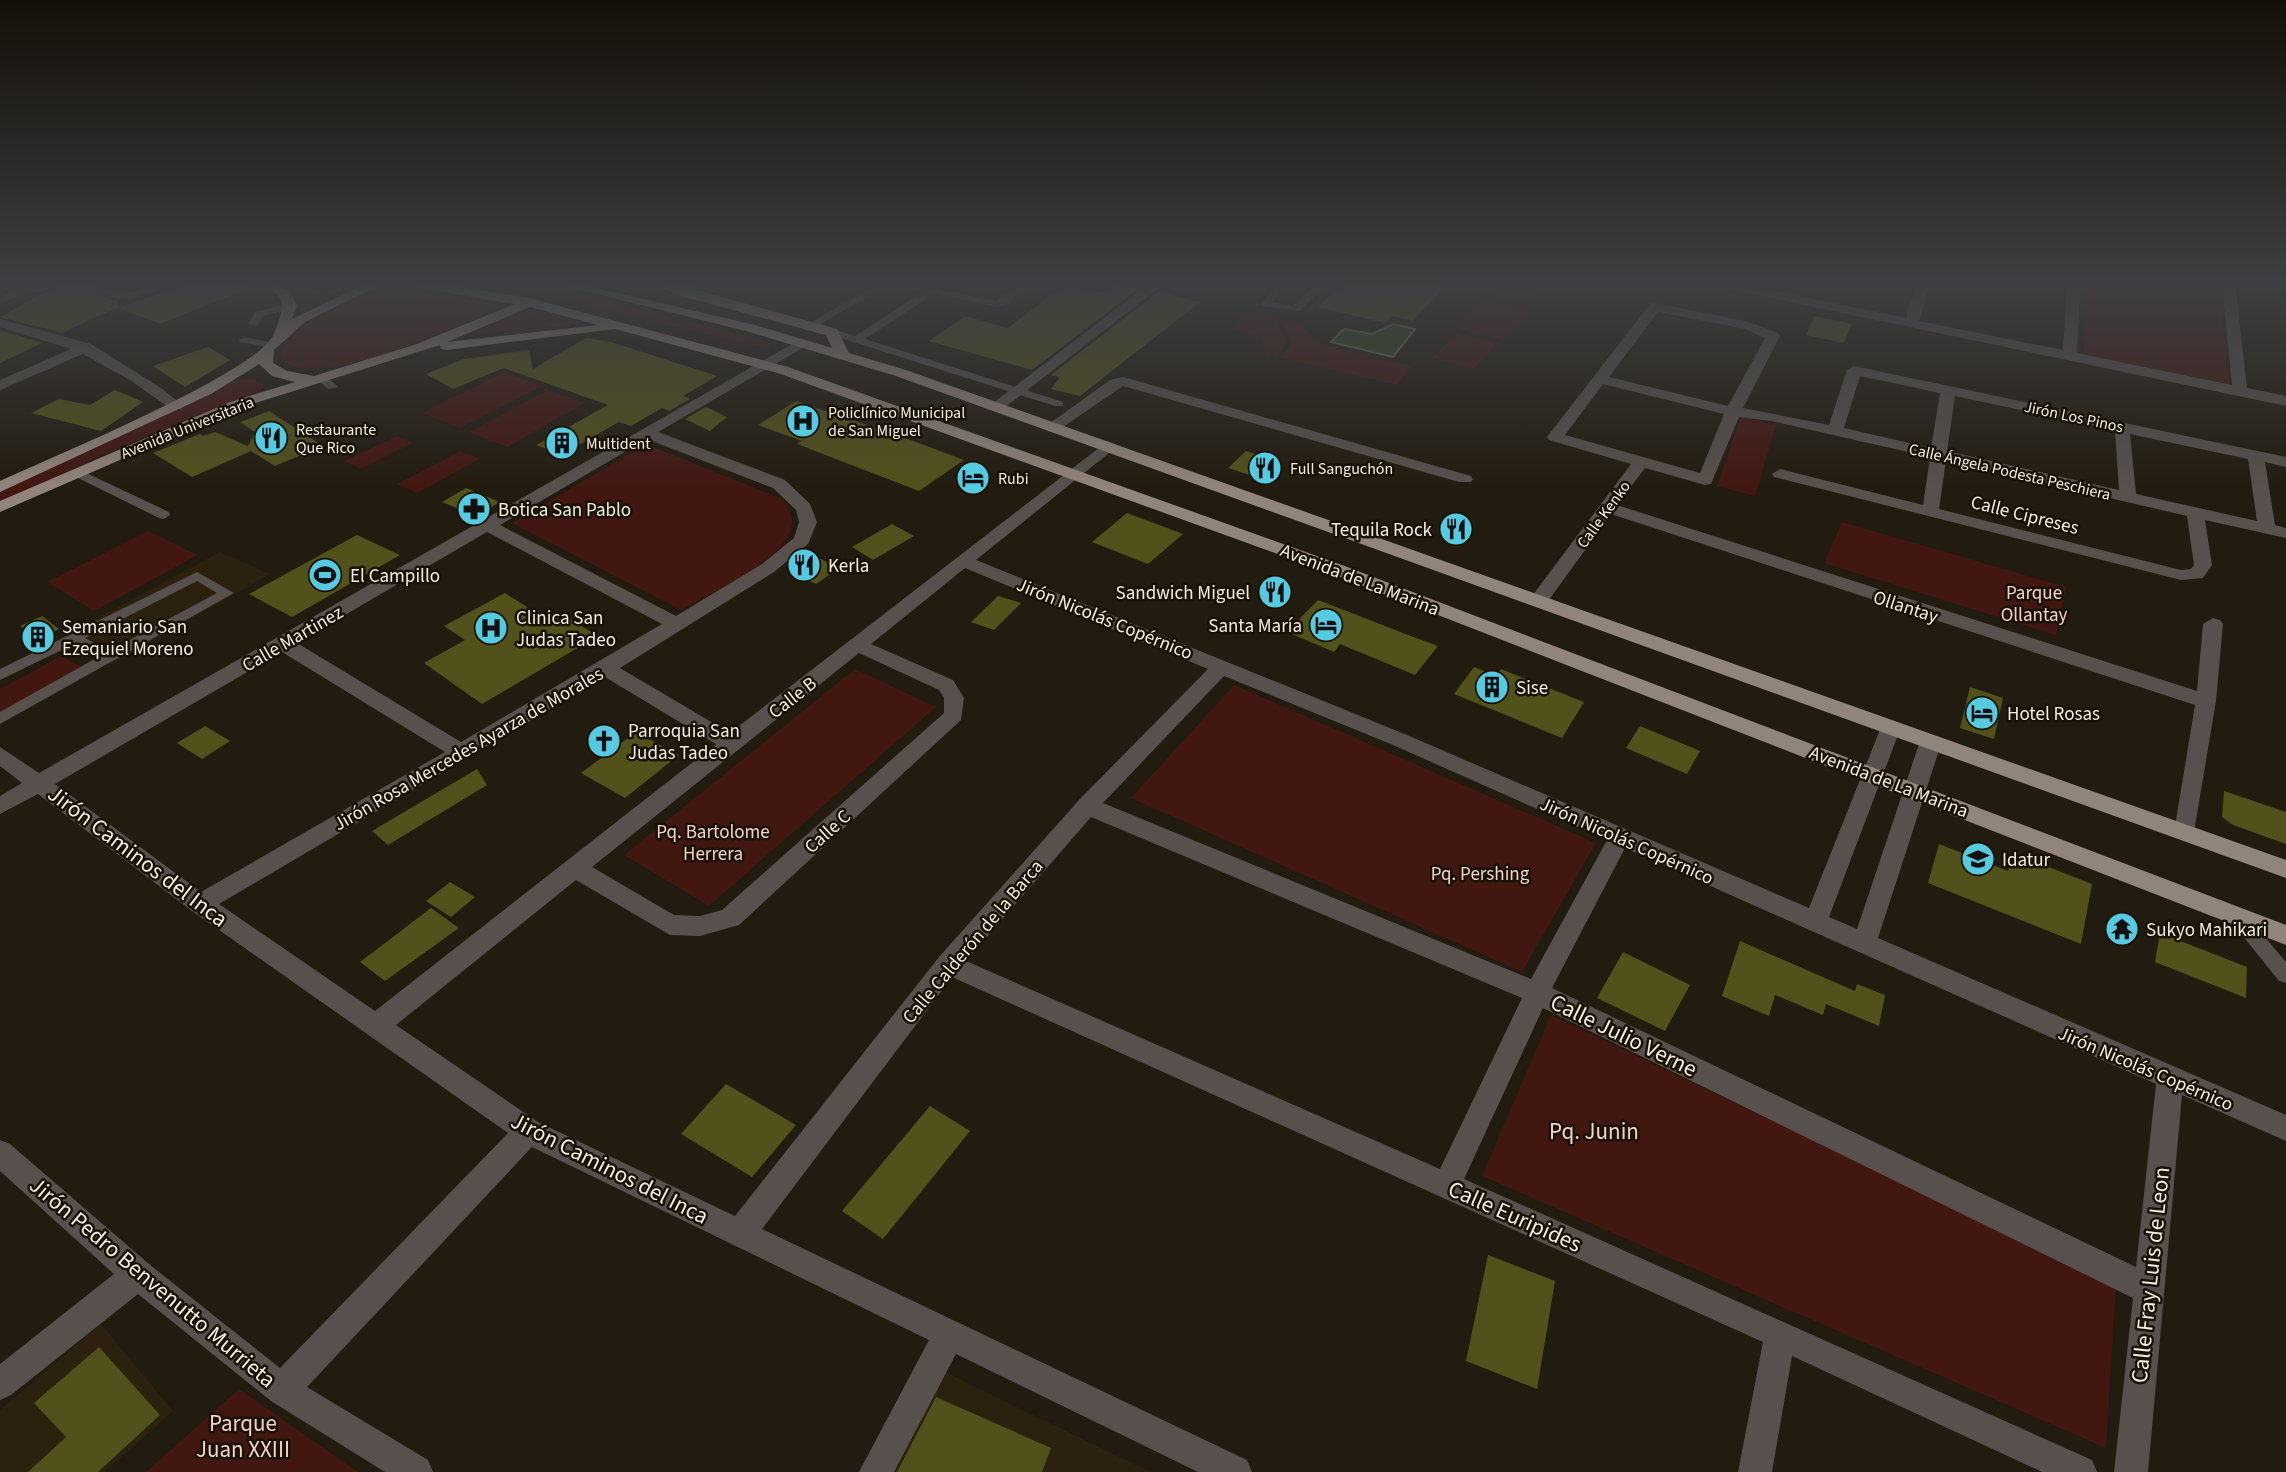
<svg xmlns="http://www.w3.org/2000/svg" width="2286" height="1472" font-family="'Source Sans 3',sans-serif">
<rect width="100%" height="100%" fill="#221b0f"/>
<path fill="#2b210e" d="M 220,552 L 270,574 L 110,665 L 60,638 Z
M 101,1324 L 173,1411 L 105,1472 L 0,1472 L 0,1410 Z
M 941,1370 L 1150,1472 L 887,1472 Z"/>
<path fill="#421711" d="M 291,283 L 361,283 C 332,294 318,304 291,283 Z
M 1501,283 L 1547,283 L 1529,305 L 1490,296 Z
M 2085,283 L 2219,283 L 2229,384 L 2084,354 Z
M 389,285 L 503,306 C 463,322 309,399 279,356 C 295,317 354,302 389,285 Z
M 583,295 L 760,339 L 771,346 L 769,349 L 570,301 Z
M 1484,299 L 1530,310 L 1504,340 L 1457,329 Z
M 528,311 L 586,324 L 476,334 Z
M 1248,312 L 1275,317 L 1287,342 L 1277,357 L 1265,356 L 1263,337 L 1231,330 Z
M 1279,318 L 1300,323 L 1321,344 L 1412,366 L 1397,385 L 1282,358 L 1292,341 Z
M 1457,333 L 1498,343 L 1473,369 L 1432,358 Z
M 504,372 L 542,386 L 460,428 L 422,413 Z
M 250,378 L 264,385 L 260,390 L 98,457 L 0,504 L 0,492 L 234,381 Z
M 548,390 L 585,403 L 507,447 L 469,432 Z
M 1741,417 L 1776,425 L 1755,496 L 1717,486 Z
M 397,436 L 413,443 L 361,469 L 344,461 Z
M 646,444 L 782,499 C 787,506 793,515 792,524 C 790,557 708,595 681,610 L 512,523 Z
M 460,451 L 480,459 L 417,493 L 397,484 Z
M 1842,522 L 2066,587 L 2056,635 L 1824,563 Z
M 148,531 L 198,555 L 94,611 L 47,582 Z
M 61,656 L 88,670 L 0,717 L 0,689 Z
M 855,669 L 936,707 L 709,906 L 624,855 Z
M 1234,685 L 1596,843 L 1522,972 L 1131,798 Z
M 1551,1015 L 2116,1285 L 2106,1448 L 1482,1176 Z
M 239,1389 L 358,1472 L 146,1472 Z"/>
<path fill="#314a1f" stroke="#6b7b5a" stroke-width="2" d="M 1393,324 L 1415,329 L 1393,357 L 1331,342 L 1344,329 L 1372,334 Z"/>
<path fill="#52511b" d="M 61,283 L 116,283 L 116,288 L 101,287 L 95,293 L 117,301 L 118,307 L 62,333 L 0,317 Z
M 187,283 L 260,283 L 260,284 L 160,324 L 119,308 Z
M 1116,283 L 1139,288 L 1032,370 L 929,341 L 965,316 L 1008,328 L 1065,284 L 1103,293 Z
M 1343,283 L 1449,283 L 1412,321 L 1392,316 L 1385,323 L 1318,307 Z
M 1158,292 L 1200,302 L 1080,396 L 1051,389 L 1060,377 L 1051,375 Z
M 1814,316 L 1852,324 L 1844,343 L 1806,335 Z
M 0,330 L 42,343 L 0,363 Z
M 586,338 L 611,342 L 717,376 L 683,396 L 690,399 L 669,411 L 662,408 L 631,426 L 619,422 L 561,455 L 536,445 L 608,405 L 504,368 L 453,389 L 426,374 L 464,359 L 529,350 L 533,369 Z
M 208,347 L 230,360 L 185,387 L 153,366 Z
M 115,390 L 143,402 L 101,431 L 31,413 L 59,399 L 90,405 Z
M 796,401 L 900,436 L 964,460 L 919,491 L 797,444 L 802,441 L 758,425 Z
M 706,407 L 727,417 L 710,431 L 685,419 Z
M 269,411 L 323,446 L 275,466 L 251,451 L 192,477 L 153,453 L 200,434 L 203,436 L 215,432 L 248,446 L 255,432 L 240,422 Z
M 1246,451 L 1280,462 L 1262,479 L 1228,468 Z
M 466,488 L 500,502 L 476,516 L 442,502 Z
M 1127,513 L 1183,534 L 1148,564 L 1092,542 Z
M 892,524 L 914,536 L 873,560 L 852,547 Z
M 357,535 L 400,555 L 292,617 L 249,594 Z
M 811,553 L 838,569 L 816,584 L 790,573 Z
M 505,593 L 546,619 L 559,612 L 598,636 L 482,704 L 424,663 L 465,640 L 444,626 Z
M 998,596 L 1021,603 L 994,630 L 971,622 Z
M 1318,600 L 1403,633 L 1438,646 L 1415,675 L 1340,644 L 1334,652 L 1287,632 Z
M 42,616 L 59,629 L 37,640 L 20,626 Z
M 1474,667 L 1496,676 L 1501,669 L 1584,702 L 1562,738 L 1454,694 Z
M 1970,687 L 2003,698 L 1994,739 L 1960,728 Z
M 205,726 L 230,741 L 202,759 L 177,743 Z
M 1640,726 L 1700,751 L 1687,774 L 1626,748 Z
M 636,732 L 679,755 L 625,798 L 581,773 Z
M 477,769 L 487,785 L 388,845 L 372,831 Z
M 2224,791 L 2286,812 L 2286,844 L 2233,825 L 2222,817 Z
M 1939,844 L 2008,871 L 2013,853 L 2092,884 L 2081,944 L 1928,883 Z
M 450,882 L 475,897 L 451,917 L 426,901 Z
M 431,908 L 459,928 L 385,981 L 360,962 Z
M 2160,933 L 2247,967 L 2246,998 L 2155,962 Z
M 1740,941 L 1855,991 L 1857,984 L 1885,995 L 1879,1026 L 1826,1004 L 1823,1015 L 1775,995 L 1769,1016 L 1722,996 Z
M 1623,952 L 1690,985 L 1665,1031 L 1597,998 Z
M 726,1084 L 796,1125 L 752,1177 L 681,1134 Z
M 930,1106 L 970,1131 L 883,1239 L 842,1211 Z
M 1488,1255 L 1555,1281 L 1537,1389 L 1466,1361 Z
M 99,1347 L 160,1415 L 98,1472 L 28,1472 L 66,1437 L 34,1403 Z
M 936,1397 L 1051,1448 L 1042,1472 L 897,1472 Z"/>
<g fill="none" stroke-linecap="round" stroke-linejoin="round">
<path fill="#57504c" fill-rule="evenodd" d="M 0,283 L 17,283 L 44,289 L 39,292 L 31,291 L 0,304 L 0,297 L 19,289 L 0,286 Z
M 157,283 L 169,283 C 150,297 118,305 97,292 L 102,289 L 133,293 Z
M 692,283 L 704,283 L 686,294 L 678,294 L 678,290 Z
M 879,283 L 890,283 L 814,328 L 805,326 Z
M 894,283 L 911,283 L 996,301 L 1017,286 L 1015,283 L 1025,283 L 1026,288 L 1006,305 L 996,307 L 935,293 L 865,339 L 1063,402 L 1063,406 L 1055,406 L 828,334 L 828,330 L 832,329 L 855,336 L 924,291 Z
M 1278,283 L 1288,283 L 1273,302 L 1293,306 L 1311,289 L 1290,283 L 1307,283 L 1323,288 L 1299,311 L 1262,306 L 1261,304 Z
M 290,303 L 294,304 L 294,308 L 263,316 L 257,326 L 248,324 L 255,312 Z
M 244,337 L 275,343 L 276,345 L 271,348 L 240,342 L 239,340 Z
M 317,375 L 325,375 L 338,387 L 328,389 L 317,379 Z
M 78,469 L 169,512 L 170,515 L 164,519 L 159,518 L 74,476 L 74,470 Z
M 197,572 L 234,593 L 0,724 L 0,712 L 98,657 L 74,644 L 0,680 L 0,669 ZM 197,581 L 217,593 L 109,651 L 85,638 Z
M 2236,908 L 2242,910 L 2286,962 L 2286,983 L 2279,981 L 2230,920 L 2227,915 L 2230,910 Z"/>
<path fill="#57504c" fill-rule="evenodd" d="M 42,283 L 58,283 L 44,292 L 34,292 L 34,286 Z
M 1150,283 L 1165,283 L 1003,409 L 993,409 L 993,403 Z
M 1712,283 L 1736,283 L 1906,318 L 1917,283 L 1930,283 L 1919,321 L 2063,350 L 2067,283 L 2080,283 L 2077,353 L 2232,385 L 2222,283 L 2235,283 L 2247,388 L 2286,396 L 2286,406 L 1719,287 Z
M 1655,303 L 1749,322 L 1778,333 L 1780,336 L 1743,408 L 1829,425 L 1847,370 L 1854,366 L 2286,457 L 2286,467 L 2265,462 L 2275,525 L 2286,528 L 2286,538 L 2205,520 L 2212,565 L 2203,578 L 2181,580 L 1774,477 L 1772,474 L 1780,469 L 1923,505 L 1930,457 L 1771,421 L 1739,417 L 1711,484 L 1705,485 L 1645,468 L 1617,505 L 2197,691 L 2203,624 L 2213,618 L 2220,620 L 2223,624 L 2216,701 L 2193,838 L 2185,841 L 2177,838 L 2174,832 L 2195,705 L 1611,514 L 1546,604 L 1532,604 L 1530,600 L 1532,596 L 1631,464 L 1549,440 L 1547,437 L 1650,304 ZM 1658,312 L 1745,329 L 1765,338 L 1728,406 L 1609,377 ZM 1860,376 L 1940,393 L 1931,448 L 1844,428 ZM 1603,384 L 1724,414 L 1700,473 L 1565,435 ZM 1955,396 L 2115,430 L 2119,490 L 1947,451 ZM 2130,434 L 2248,459 L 2257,521 L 2136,494 ZM 1946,460 L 2187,516 L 2194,565 L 2191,569 L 2181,570 L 1939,509 Z
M 0,319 L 91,344 L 161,388 L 184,406 L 181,409 L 171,409 L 130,380 L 83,354 L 0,390 L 0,380 L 71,349 L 0,327 Z
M 801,339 L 806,340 L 806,346 L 658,432 L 785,480 L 810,504 L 817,522 L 808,544 L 774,572 L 620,668 L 730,733 L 1108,441 L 1116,446 L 1114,449 L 976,560 L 1407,735 L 1809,908 L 1881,727 L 1884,722 L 1898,722 L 1901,727 L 1829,917 L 1857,929 L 1920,741 L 1924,736 L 1938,736 L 1942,741 L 1878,938 L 2286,1115 L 2286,1141 L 2182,1095 L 2148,1472 L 2114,1472 L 2133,1298 L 1543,1008 L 1464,1179 L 2092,1460 L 2097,1472 L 2042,1472 L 1792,1356 L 1772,1472 L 1738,1472 L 1763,1342 L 952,977 L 762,1229 L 1247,1460 L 1252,1472 L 1198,1472 L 956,1354 L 894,1472 L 859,1472 L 929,1340 L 532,1147 L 307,1387 L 428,1460 L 433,1472 L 385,1472 L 271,1401 L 138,1294 L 11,1395 L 0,1400 L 0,1364 L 114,1274 L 0,1171 L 0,1140 L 10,1144 L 149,1264 L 280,1368 L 508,1133 L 192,911 L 38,794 L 0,814 L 0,796 L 22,783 L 0,766 L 0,747 L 39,773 ZM 647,439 L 773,488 L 796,510 L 799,522 L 794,538 L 762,564 L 676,616 L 500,525 ZM 487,532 L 662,624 L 461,742 L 297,643 ZM 965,568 L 1208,669 L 1079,800 L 939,957 L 735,1216 L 538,1122 L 396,1025 L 576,880 L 670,935 L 700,936 L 739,925 L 961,720 L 964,698 L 953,680 L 871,644 ZM 282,652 L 445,752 L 201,892 L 55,784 ZM 859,653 L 939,690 L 944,698 L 944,713 L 722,910 L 700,916 L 674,915 L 592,867 ZM 1224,676 L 1393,745 L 1607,840 L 1531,979 L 1103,803 ZM 605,677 L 716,744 L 375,1011 L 219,904 ZM 1091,817 L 1522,998 L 1440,1169 L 966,961 ZM 1625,848 L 2156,1084 L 2136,1267 L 1552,988 Z
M 1123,377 L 1471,476 L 1473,479 L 1471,482 L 1459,482 L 1123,386 L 1060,429 L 1054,431 L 1046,426 L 1110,380 Z"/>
<path fill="#91847b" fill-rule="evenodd" d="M 265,283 L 278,283 L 290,292 L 297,306 L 292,319 L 367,283 L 384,283 L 305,322 L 274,350 L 273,363 L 287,371 L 314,376 L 417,344 L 514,304 L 415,287 L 409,283 L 436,283 L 529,298 L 788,367 L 1342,565 L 2286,925 L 2286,945 L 1330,573 L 778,373 L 615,329 L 446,350 L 441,349 L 440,345 L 240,408 L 0,512 L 0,501 L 230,402 L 295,382 L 272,376 L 259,364 L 211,394 L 0,492 L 0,481 C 50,458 251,375 273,336 C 277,329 280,315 283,306 L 279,297 ZM 530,307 L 598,325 L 447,342 Z
M 553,283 L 575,283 L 755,325 L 832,348 L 826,335 L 677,295 L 653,283 L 671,283 L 837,329 L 849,353 L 906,370 L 2286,860 L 2286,878 L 896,376 L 746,331 Z"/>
</g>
<linearGradient id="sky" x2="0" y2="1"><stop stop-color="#130f08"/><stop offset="0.58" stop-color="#3e3f42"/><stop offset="1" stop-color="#3e3f42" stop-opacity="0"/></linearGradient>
<rect width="2286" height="489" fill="url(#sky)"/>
<defs>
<symbol id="hospital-disc" viewBox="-11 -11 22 22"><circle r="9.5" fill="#55cae0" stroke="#191206"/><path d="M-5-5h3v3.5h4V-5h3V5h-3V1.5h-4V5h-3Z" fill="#111"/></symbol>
<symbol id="restaurant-disc" viewBox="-11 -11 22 22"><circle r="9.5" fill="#55cae0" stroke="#191206"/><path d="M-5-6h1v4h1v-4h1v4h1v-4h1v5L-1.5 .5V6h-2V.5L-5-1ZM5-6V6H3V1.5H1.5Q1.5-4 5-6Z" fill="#111"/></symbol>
<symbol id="building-disc" viewBox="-11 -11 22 22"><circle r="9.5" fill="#55cae0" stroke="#191206"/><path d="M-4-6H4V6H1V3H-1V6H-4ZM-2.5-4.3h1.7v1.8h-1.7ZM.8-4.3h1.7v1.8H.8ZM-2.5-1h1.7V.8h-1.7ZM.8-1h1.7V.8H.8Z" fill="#111"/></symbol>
<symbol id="hotel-disc" viewBox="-11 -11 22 22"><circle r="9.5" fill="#55cae0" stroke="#191206"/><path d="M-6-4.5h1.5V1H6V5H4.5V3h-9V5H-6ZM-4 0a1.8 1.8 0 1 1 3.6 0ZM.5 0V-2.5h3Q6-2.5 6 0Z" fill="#111"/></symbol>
<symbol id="pharmacy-disc" viewBox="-11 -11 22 22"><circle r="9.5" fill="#55cae0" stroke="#191206"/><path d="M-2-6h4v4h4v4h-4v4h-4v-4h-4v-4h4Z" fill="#111"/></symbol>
<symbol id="stadium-disc" viewBox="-11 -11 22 22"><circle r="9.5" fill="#55cae0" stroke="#191206"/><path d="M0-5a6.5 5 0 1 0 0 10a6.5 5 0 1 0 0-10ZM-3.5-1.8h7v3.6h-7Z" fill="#111"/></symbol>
<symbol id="church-disc" viewBox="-11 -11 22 22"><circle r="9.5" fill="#55cae0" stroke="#191206"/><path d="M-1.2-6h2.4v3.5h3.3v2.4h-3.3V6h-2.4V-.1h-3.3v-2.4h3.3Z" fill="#111"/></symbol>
<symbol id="school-disc" viewBox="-11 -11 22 22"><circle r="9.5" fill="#55cae0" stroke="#191206"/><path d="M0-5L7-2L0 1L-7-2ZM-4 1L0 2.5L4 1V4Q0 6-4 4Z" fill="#111"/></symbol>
<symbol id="temple-disc" viewBox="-11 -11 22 22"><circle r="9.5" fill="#55cae0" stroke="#191206"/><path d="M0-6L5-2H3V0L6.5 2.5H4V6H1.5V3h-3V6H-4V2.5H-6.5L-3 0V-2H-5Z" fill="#111"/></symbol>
</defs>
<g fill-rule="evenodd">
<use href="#hospital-disc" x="784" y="402" width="38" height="38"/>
<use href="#restaurant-disc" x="252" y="419" width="38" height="38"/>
<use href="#building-disc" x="543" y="424" width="38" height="38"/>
<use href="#restaurant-disc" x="1246" y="449" width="38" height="38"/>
<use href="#hotel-disc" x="954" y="459" width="38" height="38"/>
<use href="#pharmacy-disc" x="455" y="490" width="38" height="38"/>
<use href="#restaurant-disc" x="1437" y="510" width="38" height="38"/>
<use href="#restaurant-disc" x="785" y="546" width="38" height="38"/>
<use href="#stadium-disc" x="306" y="556" width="38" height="38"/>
<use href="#restaurant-disc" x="1256" y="573" width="38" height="38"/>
<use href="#hotel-disc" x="1307" y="606" width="38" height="38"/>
<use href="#hospital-disc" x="472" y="609" width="38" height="38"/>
<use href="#building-disc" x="19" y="618" width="38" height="38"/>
<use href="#building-disc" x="1473" y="668" width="38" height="38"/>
<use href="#hotel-disc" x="1963" y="694" width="38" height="38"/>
<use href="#church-disc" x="585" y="722" width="38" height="38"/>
<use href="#school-disc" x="1959" y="840" width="38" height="38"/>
<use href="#temple-disc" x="2103" y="910" width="38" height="38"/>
</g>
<g text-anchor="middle" stroke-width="5" stroke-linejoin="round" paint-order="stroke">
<g font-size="16" fill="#f1ece4" stroke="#191206" text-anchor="start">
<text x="828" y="418">Policlínico Municipal<tspan x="828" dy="18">de San Miguel</tspan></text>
<text x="296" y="435">Restaurante<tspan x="296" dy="18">Que Rico</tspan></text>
<text x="586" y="449">Multident</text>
<text x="1290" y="474">Full Sanguchón</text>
<text x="998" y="484">Rubi</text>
</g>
<g font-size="16" fill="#f1ece4" stroke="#191206">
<text transform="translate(2074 416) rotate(12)" y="6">Jirón Los Pinos</text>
<text transform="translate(187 427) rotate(-22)" y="6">Avenida Universitaria</text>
<text transform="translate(2010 471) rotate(13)" y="6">Calle Ángela Podesta Peschiera</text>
<text transform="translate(1603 514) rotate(-54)" y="6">Calle Kenko</text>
</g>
<g font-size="19" fill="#f1ece4" stroke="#191206" text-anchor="start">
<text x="498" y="516">Botica San Pablo</text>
<text x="1432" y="536" text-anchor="end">Tequila Rock</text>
<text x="828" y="572">Kerla</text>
<text x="350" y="582">El Campillo</text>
<text x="1250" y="599" text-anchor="end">Sandwich Miguel</text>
<text x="516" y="624">Clinica San<tspan x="516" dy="22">Judas Tadeo</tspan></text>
<text x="1302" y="632" text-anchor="end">Santa María</text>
<text x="62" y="633">Semaniario San<tspan x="62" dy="22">Ezequiel Moreno</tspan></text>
<text x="1516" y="694">Sise</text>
<text x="2007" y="720">Hotel Rosas</text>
<text x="628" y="737">Parroquia San<tspan x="628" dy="22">Judas Tadeo</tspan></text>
<text x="2002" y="866">Idatur</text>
<text x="2146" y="936">Sukyo Mahikari</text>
</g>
<g font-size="19" fill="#f1ece4" stroke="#191206">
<text transform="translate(2025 514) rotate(14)" y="7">Calle Cipreses</text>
<text transform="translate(1360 579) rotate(21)" y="7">Avenida de La Marina</text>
<text transform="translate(1906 606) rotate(18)" y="7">Ollantay</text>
<text transform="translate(1105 618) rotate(22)" y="7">Jirón Nicolás Copérnico</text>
<text transform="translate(292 638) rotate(-30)" y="7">Calle Martinez</text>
<text transform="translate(792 697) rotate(-38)" y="7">Calle B</text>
<text transform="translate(468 748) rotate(-30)" y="7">Jirón Rosa Mercedes Ayarza de Morales</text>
<text transform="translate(1889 781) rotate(21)" y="7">Avenida de La Marina</text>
<text transform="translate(827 831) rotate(-42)" y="7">Calle C</text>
<text transform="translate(1627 840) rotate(24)" y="7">Jirón Nicolás Copérnico</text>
<text transform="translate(972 941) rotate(-50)" y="7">Calle Calderón de la Barca</text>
<text transform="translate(2146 1068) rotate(23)" y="7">Jirón Nicolás Copérnico</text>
</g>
<g font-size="19" fill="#f5d1ca" stroke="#191206">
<text x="2034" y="599">Parque<tspan x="2034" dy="22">Ollantay</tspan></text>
<text x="713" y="838">Pq. Bartolome<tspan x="713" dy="22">Herrera</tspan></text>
<text x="1480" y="880">Pq. Pershing</text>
</g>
<g font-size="23" fill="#f1ece4" stroke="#191206">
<text transform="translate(138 856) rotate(37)" y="8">Jirón Caminos del Inca</text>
<text transform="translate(1624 1035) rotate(26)" y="8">Calle Julio Verne</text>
<text transform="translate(610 1168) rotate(27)" y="8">Jirón Caminos del Inca</text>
<text transform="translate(1515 1216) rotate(24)" y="8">Calle Euripides</text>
<text transform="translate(2150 1275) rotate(-84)" y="8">Calle Fray Luis de Leon</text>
<text transform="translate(153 1282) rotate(40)" y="8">Jirón Pedro Benvenutto Murrieta</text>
</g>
<g font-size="23" fill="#f5d1ca" stroke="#191206">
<text x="1594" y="1139">Pq. Junin</text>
<text x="243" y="1431">Parque<tspan x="243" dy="26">Juan XXIII</tspan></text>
</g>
</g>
</svg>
